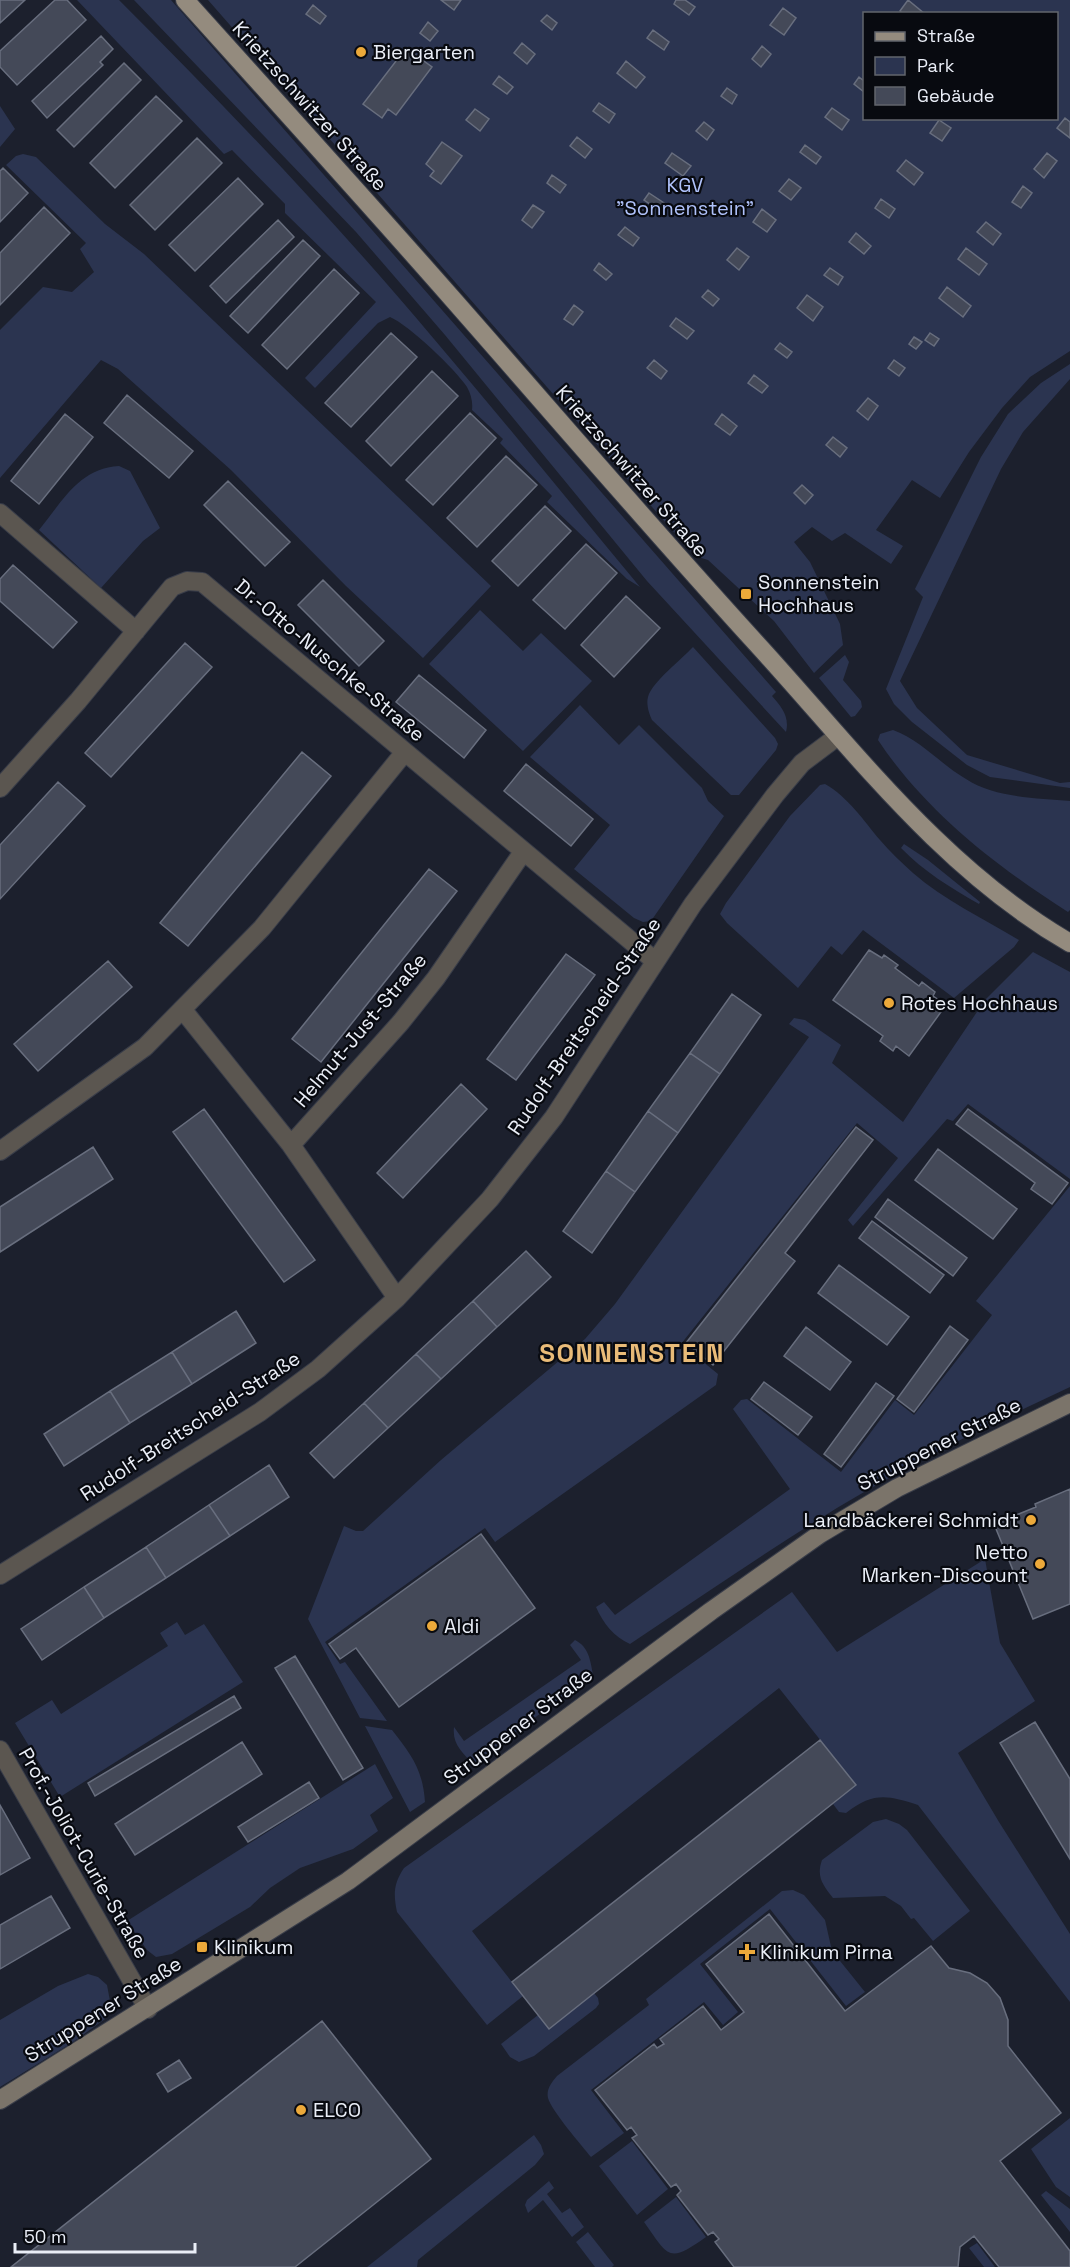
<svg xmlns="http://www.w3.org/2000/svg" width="1070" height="2267" font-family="'Space Grotesk',sans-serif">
<rect width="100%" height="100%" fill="#1c202d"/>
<path fill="#2b3450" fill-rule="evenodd" d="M 77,0 L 119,0 C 228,109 335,221 434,339 C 504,421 571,504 640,587 L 627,579 L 547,502 L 552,496 L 500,443 L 503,439 L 472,410 C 473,402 471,394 467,387 C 455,369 409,325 390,317 L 378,323 L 315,388 L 305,378 L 376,302 L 285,213 L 285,204 L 232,150 L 224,154 Z
M 134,0 L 171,0 L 776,692 L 772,696 C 781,706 790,717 786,732 L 647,581 L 445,335 L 356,232 Z
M 208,0 L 1070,0 L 1070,351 L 1030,377 L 1002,408 L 969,452 L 940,498 L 912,480 L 876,530 L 903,546 L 891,564 L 845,533 L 832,541 L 812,527 L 794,542 L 810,562 L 840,624 L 843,645 L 814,673 L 774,621 L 708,560 L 695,556 ZM 864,14 L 1056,14 L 1056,118 L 864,118 Z
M 0,106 L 15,129 L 0,147 Z
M 23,154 L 36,157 L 105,224 L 144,254 L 491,586 L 423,658 L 346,586 L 231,470 L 118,369 L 101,360 L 0,478 L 0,330 L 43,287 L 72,292 L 94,272 L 80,249 L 86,243 L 6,165 L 16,156 Z
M 1070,364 L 1070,379 L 1023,432 L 1001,469 L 900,681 L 917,708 L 967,755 L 1060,783 L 1070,782 L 1070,788 L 990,777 L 967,765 L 912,722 L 894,704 L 886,689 L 923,597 L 915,589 L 981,457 L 1008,414 L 1041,383 Z
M 119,466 L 130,471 L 160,528 L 143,541 L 101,588 L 39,530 C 62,502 79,468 119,466 Z
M 480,610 L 523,651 L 541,633 L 592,681 L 523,751 L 429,664 Z
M 693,647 L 775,738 L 778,744 L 776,750 L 739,795 L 731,795 L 652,720 C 649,714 646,704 648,697 C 652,682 682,659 693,647 Z
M 845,655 L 849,662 L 843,680 L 861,701 L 862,707 L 855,716 L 851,717 L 819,678 Z
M 580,705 L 619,745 L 639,725 L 702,788 L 708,801 L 724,816 L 651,921 L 643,922 L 634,918 L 574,869 L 610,825 L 530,757 Z
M 893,730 C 921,740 940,764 966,779 C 995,798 1037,798 1070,801 L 1070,910 L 1068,912 C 997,867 925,811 878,740 L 880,734 Z
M 825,784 C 848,797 864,821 880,840 C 890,852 902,863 913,873 C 944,900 984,919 1019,940 L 1014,947 L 954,998 L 863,930 L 842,955 L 831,946 L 798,988 L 727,923 L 720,914 L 726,903 L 790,816 L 820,785 Z
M 904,844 L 928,860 L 980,902 L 979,904 C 951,888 923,871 901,848 Z
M 1033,952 L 1070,972 L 1070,1179 L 968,1104 L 953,1121 L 947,1119 L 853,1226 L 848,1220 L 898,1158 L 857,1123 L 681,1344 L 718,1374 L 716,1385 L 495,1542 L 485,1528 L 325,1642 L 340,1664 L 345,1662 L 387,1721 L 360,1718 L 308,1619 L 344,1526 L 356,1531 L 363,1531 L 441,1460 L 585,1339 L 615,1304 L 809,1037 L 789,1024 L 794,1018 L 805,1020 L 841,1045 L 832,1063 L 903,1122 L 985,1000 Z
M 1070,1186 L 1070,1387 C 982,1428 895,1471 813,1523 C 751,1562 691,1603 630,1644 C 614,1637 603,1623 596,1607 L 604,1602 L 615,1615 L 790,1489 L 733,1409 L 741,1400 L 747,1399 L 841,1472 L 895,1400 L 914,1415 L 992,1315 L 976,1301 Z
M 985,1559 L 1000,1643 L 1035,1701 L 958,1753 L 999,1822 L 1070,1934 L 1070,2002 L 918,1805 C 887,1795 873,1792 846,1813 L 839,1812 L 833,1804 L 856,1785 L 779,1688 L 472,1931 L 523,1996 L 487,2025 L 397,1912 C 393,1893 394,1883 404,1868 L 792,1592 L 837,1652 Z
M 177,1622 L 185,1635 L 204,1624 L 243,1682 L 60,1797 L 15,1723 L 52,1700 L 61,1714 L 168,1646 L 160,1633 Z
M 575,1640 C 589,1647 590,1660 593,1674 L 473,1764 C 462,1752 452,1744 454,1727 L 464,1741 L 581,1660 L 570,1645 Z
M 365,1726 L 392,1730 C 411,1754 423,1770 425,1802 L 410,1812 Z
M 375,1764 L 393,1798 L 370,1815 L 378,1831 L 353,1849 L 300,1868 L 270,1888 L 250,1907 L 172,1954 L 156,1957 L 147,1950 L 127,1921 Z
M 886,1819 L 899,1824 L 907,1830 L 970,1911 L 933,1941 L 914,1918 L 911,1919 L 901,1906 L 885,1896 L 833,1898 C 823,1885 816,1877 822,1860 L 873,1822 Z
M 793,1890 L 804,1895 L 825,1920 L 832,1951 L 865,1992 L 846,2006 L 770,1909 L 700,1964 L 738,2012 L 723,2025 L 704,2002 L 591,2090 L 624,2133 L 591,2157 C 582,2146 551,2110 548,2098 C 546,2089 552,2082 557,2076 L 649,2005 L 646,1999 L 782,1891 Z
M 88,1974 L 98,1977 L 107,1985 L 110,2001 L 109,2010 L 105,2019 L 73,2042 L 0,2087 L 0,2020 L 58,1986 Z
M 594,1993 L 598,1998 L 599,2004 L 596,2008 L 534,2056 L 519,2062 L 510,2057 L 501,2044 L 538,2015 Z
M 1070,2118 L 1070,2197 L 1056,2187 L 1031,2149 Z
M 534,2135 L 541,2145 L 544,2154 L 535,2165 L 418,2260 L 417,2267 L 367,2267 Z
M 632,2141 L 668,2189 L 637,2215 L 599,2166 Z
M 549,2181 L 554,2188 L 547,2194 L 562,2213 L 570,2208 L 584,2227 L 572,2237 L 543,2200 L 528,2213 L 525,2205 L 527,2200 Z
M 1046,2191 L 1070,2209 L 1070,2232 L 1041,2195 Z
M 676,2197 L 706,2237 C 668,2264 669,2257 644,2222 Z
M 588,2232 L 614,2265 L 612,2267 L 595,2267 L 576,2242 Z
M 977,2243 L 995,2267 L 984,2267 L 969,2248 Z"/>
<path fill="#444958" stroke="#686e7e" stroke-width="1.5" d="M 0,0 L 25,0 L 0,23 Z
M 55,0 L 67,0 L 86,20 L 17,85 L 0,67 L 0,51 Z
M 441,0 L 461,0 L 454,10 Z
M 676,0 L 685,0 L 695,7 L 689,15 L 674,4 Z
M 908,0 L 925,14 L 903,14 L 900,11 Z
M 313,5 L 326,16 L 320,24 L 306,14 Z
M 783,8 L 796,18 L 784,35 L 770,25 Z
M 547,15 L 557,23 L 552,30 L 541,21 Z
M 428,22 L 438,31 L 430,41 L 420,33 Z
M 653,30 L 669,42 L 664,50 L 647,38 Z
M 101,36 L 113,49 L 100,62 L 103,65 L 47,118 L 32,101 Z
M 522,43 L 535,54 L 527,64 L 514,53 Z
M 762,46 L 771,54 L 761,67 L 752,59 Z
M 406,48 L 432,67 L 396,115 L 388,109 L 382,118 L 363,104 Z
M 626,61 L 645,77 L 636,88 L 617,73 Z
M 124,63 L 141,80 L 74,147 L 57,130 Z
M 499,76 L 513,87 L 507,94 L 493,84 Z
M 859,77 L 864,81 L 864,92 L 854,84 Z
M 727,88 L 737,95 L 732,104 L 721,96 Z
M 156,96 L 182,121 L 115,188 L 90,163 Z
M 599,103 L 615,114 L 609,123 L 593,111 Z
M 832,108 L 849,120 L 842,130 L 825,117 Z
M 475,109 L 489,119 L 480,131 L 466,120 Z
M 1065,118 L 1070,122 L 1070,138 L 1057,128 Z
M 939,120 L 951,128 L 942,141 L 930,133 Z
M 704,122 L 714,130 L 707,140 L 696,131 Z
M 577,137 L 592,149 L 585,158 L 570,146 Z
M 197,138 L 222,163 L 155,230 L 130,205 Z
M 442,142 L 462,156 L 441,184 L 430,176 L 434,171 L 426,164 Z
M 805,145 L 821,157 L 816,164 L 800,152 Z
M 672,153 L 691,166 L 683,176 L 665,163 Z
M 1047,153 L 1057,161 L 1044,178 L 1034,169 Z
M 906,160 L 923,173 L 914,185 L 897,171 Z
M 3,168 L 28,193 L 0,222 L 0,171 Z
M 552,175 L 566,185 L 560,193 L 547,183 Z
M 238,178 L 263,204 L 195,271 L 169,245 Z
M 789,179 L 801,188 L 791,200 L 779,191 Z
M 1023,186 L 1032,193 L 1021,208 L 1012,202 Z
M 649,193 L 664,203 L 659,210 L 644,200 Z
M 881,199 L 895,209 L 889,218 L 875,208 Z
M 533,205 L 544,212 L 532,228 L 522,220 Z
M 44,207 L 70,233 L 0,305 L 0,253 Z
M 762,209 L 776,220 L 767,232 L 753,222 Z
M 278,220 L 294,237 L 226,303 L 210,286 Z
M 986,222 L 1001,234 L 993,245 L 977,232 Z
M 625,227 L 639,238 L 633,246 L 618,235 Z
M 856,233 L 871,246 L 864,254 L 849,242 Z
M 303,240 L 320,256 L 248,333 L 230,316 Z
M 737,248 L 749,257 L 739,270 L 727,260 Z
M 966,248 L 987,264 L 979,275 L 958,259 Z
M 599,263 L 612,274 L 606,280 L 594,270 Z
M 830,268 L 843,277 L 838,285 L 824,275 Z
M 334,269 L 359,293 L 287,369 L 262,345 Z
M 947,287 L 971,306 L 963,317 L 939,298 Z
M 708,290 L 719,299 L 713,306 L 702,297 Z
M 807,295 L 823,307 L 813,321 L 797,308 Z
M 574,305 L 583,312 L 573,325 L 564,319 Z
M 676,318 L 694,331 L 687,339 L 670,326 Z
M 391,333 L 417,357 L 351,427 L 325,403 Z
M 930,333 L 939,339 L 934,346 L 925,340 Z
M 914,337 L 922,342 L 916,349 L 909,344 Z
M 780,343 L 792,352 L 787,358 L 775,349 Z
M 654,360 L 667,371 L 661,379 L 647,368 Z
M 894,360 L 905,368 L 899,376 L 888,368 Z
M 432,371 L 458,396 L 391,466 L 366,441 Z
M 754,375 L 768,386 L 762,393 L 748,383 Z
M 127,395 L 193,451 L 169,478 L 104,423 Z
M 868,398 L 878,406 L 868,420 L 857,411 Z
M 470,413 L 496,438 L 433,505 L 406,480 Z
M 65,414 L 93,437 L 39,504 L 11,481 Z
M 722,414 L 737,426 L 730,435 L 715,424 Z
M 833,437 L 847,448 L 840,457 L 826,445 Z
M 506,456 L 537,485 L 477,547 L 447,518 Z
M 228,481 L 290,542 L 265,566 L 204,505 Z
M 802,485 L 813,495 L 805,504 L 794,493 Z
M 545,506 L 571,531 L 518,586 L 492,561 Z
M 586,544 L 617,573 L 565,629 L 533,600 Z
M 13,565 L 77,622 L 53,648 L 0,601 L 0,579 Z
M 323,580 L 384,641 L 359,666 L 298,605 Z
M 626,596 L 660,628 L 614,677 L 581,645 Z
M 185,643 L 212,667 L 111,777 L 85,753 Z
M 419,675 L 486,730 L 464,758 L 396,702 Z
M 302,752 L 331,776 L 188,946 L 160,923 Z
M 526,764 L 593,819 L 571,846 L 504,791 Z
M 58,782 L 85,806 L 0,899 L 0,845 Z
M 429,869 L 457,891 L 321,1062 L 292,1039 Z
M 869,950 L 882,958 L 884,955 L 898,965 L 895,968 L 919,986 L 922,982 L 935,992 L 933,996 L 946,1005 L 909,1056 L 896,1046 L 893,1051 L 880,1041 L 883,1036 L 833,1000 Z
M 566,954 L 595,975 L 516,1080 L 487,1059 Z
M 108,961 L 132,987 L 38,1071 L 14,1044 Z
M 732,994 L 761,1015 L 720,1074 L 690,1053 Z
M 690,1053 L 720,1074 L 678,1133 L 648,1111 Z
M 461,1084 L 487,1109 L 403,1198 L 377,1173 Z
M 204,1109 L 315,1260 L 284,1282 L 173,1132 Z
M 968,1109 L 1068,1183 L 1052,1204 L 1031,1189 L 1035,1183 L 956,1124 Z
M 648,1111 L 678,1133 L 635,1192 L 606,1171 Z
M 856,1127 L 873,1140 L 785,1253 L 795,1261 L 713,1365 L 686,1343 Z
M 93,1147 L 113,1179 L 0,1252 L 0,1207 Z
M 938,1149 L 1017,1209 L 993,1239 L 915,1180 Z
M 606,1171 L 635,1192 L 592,1253 L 563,1231 Z
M 888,1199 L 967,1258 L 953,1276 L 875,1217 Z
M 872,1221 L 944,1275 L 930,1293 L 859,1238 Z
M 526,1251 L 551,1277 L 497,1327 L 473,1301 Z
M 839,1265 L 909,1317 L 887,1345 L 818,1293 Z
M 473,1301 L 497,1327 L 441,1379 L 416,1354 Z
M 236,1311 L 256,1343 L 192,1384 L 172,1352 Z
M 950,1326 L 968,1340 L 914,1412 L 897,1399 Z
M 806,1327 L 851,1362 L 830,1390 L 784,1356 Z
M 172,1352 L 192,1384 L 130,1423 L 110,1391 Z
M 416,1354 L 441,1379 L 388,1428 L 364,1403 Z
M 764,1382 L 812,1417 L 798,1435 L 751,1399 Z
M 876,1383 L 894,1396 L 841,1467 L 824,1454 Z
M 110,1391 L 130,1423 L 64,1466 L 44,1434 Z
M 364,1403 L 388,1428 L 334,1478 L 310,1453 Z
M 269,1465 L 289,1497 L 230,1536 L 209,1505 Z
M 1070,1489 L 1070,1604 L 1033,1619 L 994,1524 L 1036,1507 L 1035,1504 Z
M 209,1505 L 230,1536 L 166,1578 L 146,1547 Z
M 481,1534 L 535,1608 L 399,1707 L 356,1648 L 340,1659 L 329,1644 Z
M 146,1547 L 166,1578 L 104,1618 L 84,1587 Z
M 84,1587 L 104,1618 L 42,1660 L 21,1629 Z
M 295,1656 L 363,1768 L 343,1780 L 275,1668 Z
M 234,1696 L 241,1708 L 95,1796 L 88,1783 Z
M 1035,1722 L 1070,1779 L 1070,1859 L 1000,1743 Z
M 820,1740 L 856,1785 L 549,2029 L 512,1982 Z
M 242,1742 L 262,1774 L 135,1855 L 115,1824 Z
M 309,1782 L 319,1798 L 248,1842 L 238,1827 Z
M 0,1805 L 30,1858 L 0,1875 Z
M 51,1896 L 70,1928 L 0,1969 L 0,1925 Z
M 769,1914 L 845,2011 L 931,1946 L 949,1968 L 970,1973 L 987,1983 L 1000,1998 L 1008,2020 L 1008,2046 L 1061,2113 L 1000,2161 L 1070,2251 L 1070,2267 L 999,2267 L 974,2236 L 960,2247 L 958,2267 L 734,2267 L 715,2242 L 719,2239 L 713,2232 L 708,2235 L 677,2195 L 681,2191 L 676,2184 L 671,2187 L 632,2138 L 637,2135 L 631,2127 L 627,2130 L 595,2090 L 654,2044 L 657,2048 L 664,2044 L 660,2039 L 703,2006 L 721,2030 L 744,2012 L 706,1964 Z
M 322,2021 L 431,2159 L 295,2267 L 11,2267 Z
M 179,2060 L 191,2078 L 168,2092 L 157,2074 Z"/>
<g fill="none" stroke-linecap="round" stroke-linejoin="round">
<defs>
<path id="minor" d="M 0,513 L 136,631
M 0,788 L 78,701 L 172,587 L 187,581 L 202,582 L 655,961
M 183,1010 L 291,1145 L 397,1298
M 291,1145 L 401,1022 L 436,978 L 523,852
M 0,1151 L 145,1047 L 262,928 L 404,753
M 0,1575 L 260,1412 L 318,1369 L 397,1298 L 490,1199 L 554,1117 L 693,904 L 775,795 L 802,763 L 838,736
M 0,1750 L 148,2009"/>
<path id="secondary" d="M 0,2100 L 348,1881 L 711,1611 L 820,1534 L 897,1488 L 1070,1403"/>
<path id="primary" d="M 185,0 C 274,99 363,197 450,296 C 552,412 652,529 756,643 C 854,750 942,869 1070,943"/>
</defs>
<use href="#minor" stroke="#393d49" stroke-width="20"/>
<use href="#secondary" stroke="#393d49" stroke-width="20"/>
<use href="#primary" stroke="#393d49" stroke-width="20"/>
<use href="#minor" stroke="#5b5650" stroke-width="18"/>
<use href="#secondary" stroke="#7b746a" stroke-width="18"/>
<use href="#primary" stroke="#948b7e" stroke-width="18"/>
</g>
<g fill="#eca93a" stroke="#080a10" stroke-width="2">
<circle cx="361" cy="52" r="6"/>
<rect x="740" y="588" width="12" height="12" rx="3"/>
<circle cx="889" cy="1003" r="6"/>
<circle cx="1031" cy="1520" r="6"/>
<circle cx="1040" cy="1564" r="6"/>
<circle cx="432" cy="1626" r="6"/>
<rect x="196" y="1941" width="12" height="12" rx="3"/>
<path d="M744 1943h6v6h6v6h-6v6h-6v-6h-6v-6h6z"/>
<circle cx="301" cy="2110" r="6"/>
</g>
<g text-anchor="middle" stroke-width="4.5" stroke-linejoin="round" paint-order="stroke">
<g font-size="20" fill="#eaeef7" stroke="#080a10" text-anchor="start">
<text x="373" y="59">Biergarten</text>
<text x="758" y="589">Sonnenstein<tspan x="758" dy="23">Hochhaus</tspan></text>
<text x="901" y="1010">Rotes Hochhaus</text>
<text x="1019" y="1527" text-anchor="end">Landbäckerei Schmidt</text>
<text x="1028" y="1559" text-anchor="end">Netto<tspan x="1028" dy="23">Marken-Discount</tspan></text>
<text x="444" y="1633">Aldi</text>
<text x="214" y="1954">Klinikum</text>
<text x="760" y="1959">Klinikum Pirna</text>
<text x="313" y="2117">ELCO</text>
</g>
<g font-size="20" fill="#eaeef7" stroke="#080a10">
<text transform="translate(310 106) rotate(48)" y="7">Krietzschwitzer Straße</text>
<text transform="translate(632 471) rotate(49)" y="7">Krietzschwitzer Straße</text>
<text transform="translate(330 660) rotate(40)" y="7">Dr.-Otto-Nuschke-Straße</text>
<text transform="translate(584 1026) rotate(-56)" y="7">Rudolf-Breitscheid-Straße</text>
<text transform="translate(360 1030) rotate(-50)" y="7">Helmut-Just-Straße</text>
<text transform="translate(190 1426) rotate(-33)" y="7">Rudolf-Breitscheid-Straße</text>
<text transform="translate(939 1444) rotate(-27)" y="7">Struppener Straße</text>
<text transform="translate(518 1726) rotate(-37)" y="7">Struppener Straße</text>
<text transform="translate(84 1853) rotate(60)" y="7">Prof.-Joliot-Curie-Straße</text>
<text transform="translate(103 2009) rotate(-32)" y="7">Struppener Straße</text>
</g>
<g font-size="20" fill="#b0c2fb" stroke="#080a10">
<text x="685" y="192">KGV<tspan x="685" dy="23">"Sonnenstein"</tspan></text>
</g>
<g font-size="26" font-weight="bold" letter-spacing="1.5" fill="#e9bb78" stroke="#080a10">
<text x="632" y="1362">SONNENSTEIN</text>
</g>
</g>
<rect x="863" y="12" width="195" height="108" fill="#080a10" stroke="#62656c" stroke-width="1.5"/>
<rect x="875" y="32" width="30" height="9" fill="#948b7e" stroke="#62656c" stroke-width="1.5"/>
<text x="917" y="42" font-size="18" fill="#eaeef7">Straße</text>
<rect x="875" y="57" width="30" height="18" fill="#2b3450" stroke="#62656c" stroke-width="1.5"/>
<text x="917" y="72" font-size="18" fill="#eaeef7">Park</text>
<rect x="875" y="87" width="30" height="18" fill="#444958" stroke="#62656c" stroke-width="1.5"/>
<text x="917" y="102" font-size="18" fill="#eaeef7">Gebäude</text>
<path d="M15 2243v9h180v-9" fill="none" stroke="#eaeef7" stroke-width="3"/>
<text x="24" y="2243" font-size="18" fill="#eaeef7" stroke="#080a10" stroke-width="4.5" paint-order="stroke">50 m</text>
</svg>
